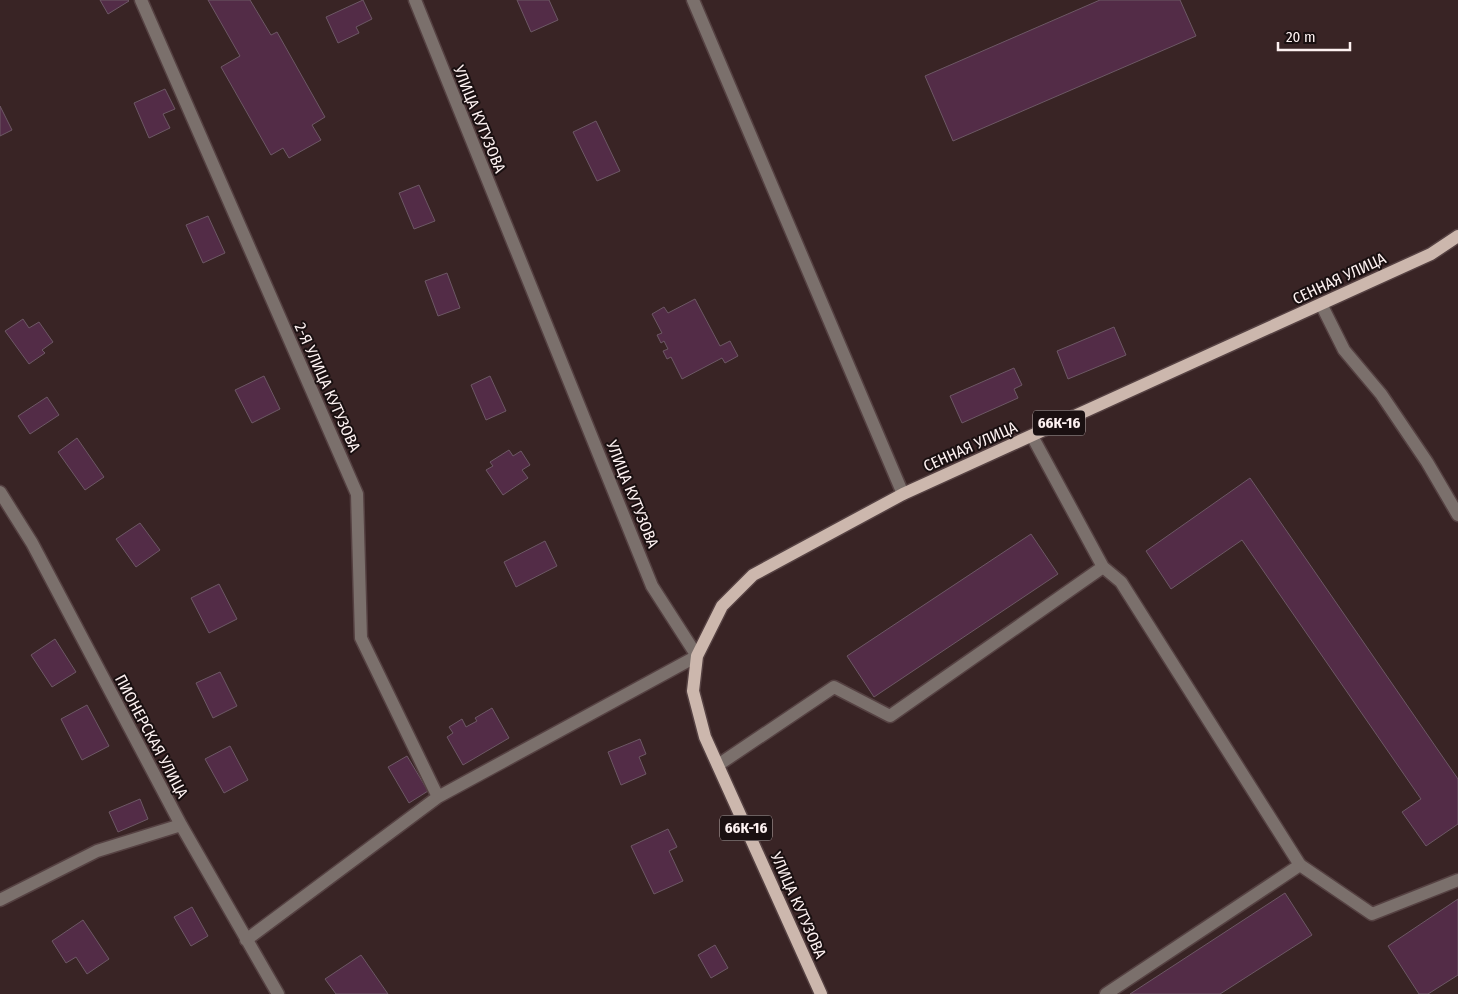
<svg xmlns="http://www.w3.org/2000/svg" width="1458" height="994" font-family="'Fira Sans Condensed',sans-serif">
<rect width="100%" height="100%" fill="#392425"/>
<path fill="#532c47" stroke="#6d5865" d="M 100,0 L 128,0 L 129,1 L 108,14 Z
M 208,0 L 250,0 L 271,35 L 277,32 L 325,117 L 312,125 L 321,140 L 289,158 L 283,148 L 271,155 L 221,67 L 240,56 Z
M 363,0 L 372,19 L 356,27 L 359,33 L 338,43 L 326,17 Z
M 517,0 L 549,0 L 558,20 L 531,32 Z
M 1100,0 L 1180,0 L 1196,36 L 953,141 L 925,76 Z
M 165,89 L 175,109 L 163,114 L 170,128 L 149,138 L 134,103 Z
M 0,106 L 12,130 L 0,136 Z
M 596,121 L 620,171 L 597,181 L 573,132 Z
M 419,185 L 435,221 L 414,229 L 399,193 Z
M 208,216 L 225,253 L 203,263 L 186,225 Z
M 447,273 L 460,308 L 438,316 L 425,281 Z
M 695,299 L 720,346 L 730,341 L 738,356 L 725,363 L 722,358 L 682,379 L 671,357 L 667,359 L 663,351 L 668,349 L 664,341 L 661,343 L 657,335 L 662,333 L 652,314 L 664,307 L 668,313 Z
M 23,319 L 29,328 L 39,322 L 53,342 L 42,350 L 45,353 L 29,364 L 5,331 Z
M 1114,327 L 1126,355 L 1068,379 L 1057,351 Z
M 1014,368 L 1022,385 L 1014,389 L 1018,398 L 962,423 L 950,396 Z
M 264,376 L 280,409 L 252,423 L 235,390 Z
M 490,376 L 506,411 L 486,420 L 471,385 Z
M 47,397 L 59,415 L 30,434 L 18,416 Z
M 77,438 L 104,477 L 85,490 L 58,452 Z
M 509,450 L 513,456 L 521,451 L 530,465 L 522,470 L 528,478 L 503,495 L 486,470 L 493,466 L 490,462 Z
M 1250,478 L 1458,779 L 1458,824 L 1426,846 L 1402,812 L 1421,799 L 1242,540 L 1171,589 L 1146,551 Z
M 140,523 L 160,550 L 136,567 L 116,539 Z
M 1031,534 L 1058,574 L 874,697 L 847,656 Z
M 545,541 L 557,566 L 516,587 L 504,562 Z
M 219,584 L 237,619 L 209,633 L 191,598 Z
M 55,639 L 76,672 L 52,687 L 31,655 Z
M 220,672 L 237,706 L 213,718 L 196,683 Z
M 87,705 L 109,746 L 82,760 L 61,719 Z
M 492,708 L 509,738 L 463,765 L 447,737 L 453,733 L 449,727 L 462,719 L 466,727 L 477,721 L 475,718 Z
M 640,739 L 646,754 L 639,757 L 646,774 L 621,785 L 608,752 Z
M 230,746 L 248,780 L 224,793 L 205,759 Z
M 407,756 L 428,791 L 409,803 L 388,767 Z
M 140,799 L 148,819 L 118,832 L 109,812 Z
M 668,829 L 677,847 L 669,851 L 683,881 L 654,894 L 631,846 Z
M 1285,893 L 1312,935 L 1220,994 L 1130,994 Z
M 1458,899 L 1458,975 L 1428,994 L 1419,994 L 1388,946 Z
M 192,907 L 208,936 L 191,946 L 174,917 Z
M 83,920 L 109,959 L 87,974 L 76,957 L 66,963 L 52,941 Z
M 715,945 L 728,968 L 711,978 L 698,955 Z
M 361,955 L 388,994 L 336,994 L 325,979 Z"/>
<g fill="none" stroke-linecap="round" stroke-linejoin="round">
<defs>
<path id="service" d="M 693,0 L 903,494
M 1321,304 L 1344,350 L 1381,394 L 1427,462 L 1458,515
M 1300,865 L 1372,914 L 1458,880"/>
<path id="minor" d="M 141,0 L 357,494 L 361,638 L 438,797
M 0,492 L 32,543 L 181,825 L 278,994
M 1103,567 L 1121,582 L 1300,865 L 1106,994
M 718,765 L 834,687 L 890,716 L 1103,567 L 1032,436
M 0,900 L 97,851 L 181,825
M 246,940 L 438,797 L 697,656 L 652,586 L 415,0"/>
<path id="primary" d="M 821,994 L 705,737 L 693,691 L 697,656 L 722,606 L 753,575 L 903,494 L 1431,254 L 1458,236"/>
</defs>
<use href="#service" stroke="#554142" stroke-width="15"/>
<use href="#minor" stroke="#554142" stroke-width="15"/>
<use href="#primary" stroke="#554142" stroke-width="15"/>
<use href="#service" stroke="#7b706c" stroke-width="12"/>
<use href="#minor" stroke="#7b706c" stroke-width="12"/>
<use href="#primary" stroke="#ccb7ad" stroke-width="12"/>
</g>
<g text-anchor="middle" stroke-width="4" stroke-linejoin="round" paint-order="stroke">
<g fill="#1a1011" stroke="#baaeae" stroke-width="1">
<rect x="1033" y="410.5" width="52" height="25" rx="4"/>
<rect x="720" y="815.5" width="52" height="25" rx="4"/>
</g>
<g font-size="15" font-weight="bold" fill="#fef2f2">
<text x="1059" y="428">66К-16</text>
<text x="746" y="833">66К-16</text>
</g>
<g font-size="16" fill="#fef2f2" stroke="#1a1011">
<text transform="translate(480 119) rotate(68)" y="6">УЛИЦА КУТУЗОВА</text>
<text transform="translate(1339 278) rotate(-25)" y="6">СЕННАЯ УЛИЦА</text>
<text transform="translate(328 387) rotate(66)" y="6">2-Я УЛИЦА КУТУЗОВА</text>
<text transform="translate(970 446) rotate(-24)" y="6">СЕННАЯ УЛИЦА</text>
<text transform="translate(633 494) rotate(68)" y="6">УЛИЦА КУТУЗОВА</text>
<text transform="translate(152 736) rotate(62)" y="6">ПИОНЕРСКАЯ УЛИЦА</text>
<text transform="translate(799 905) rotate(66)" y="6">УЛИЦА КУТУЗОВА</text>
</g>
</g>
<path d="M1278 42v8h72v-8" fill="none" stroke="#fef2f2" stroke-width="2.5"/>
<text x="1286" y="42" font-size="15" fill="#fef2f2" stroke="#1a1011" stroke-width="4" paint-order="stroke">20 m</text>
</svg>
